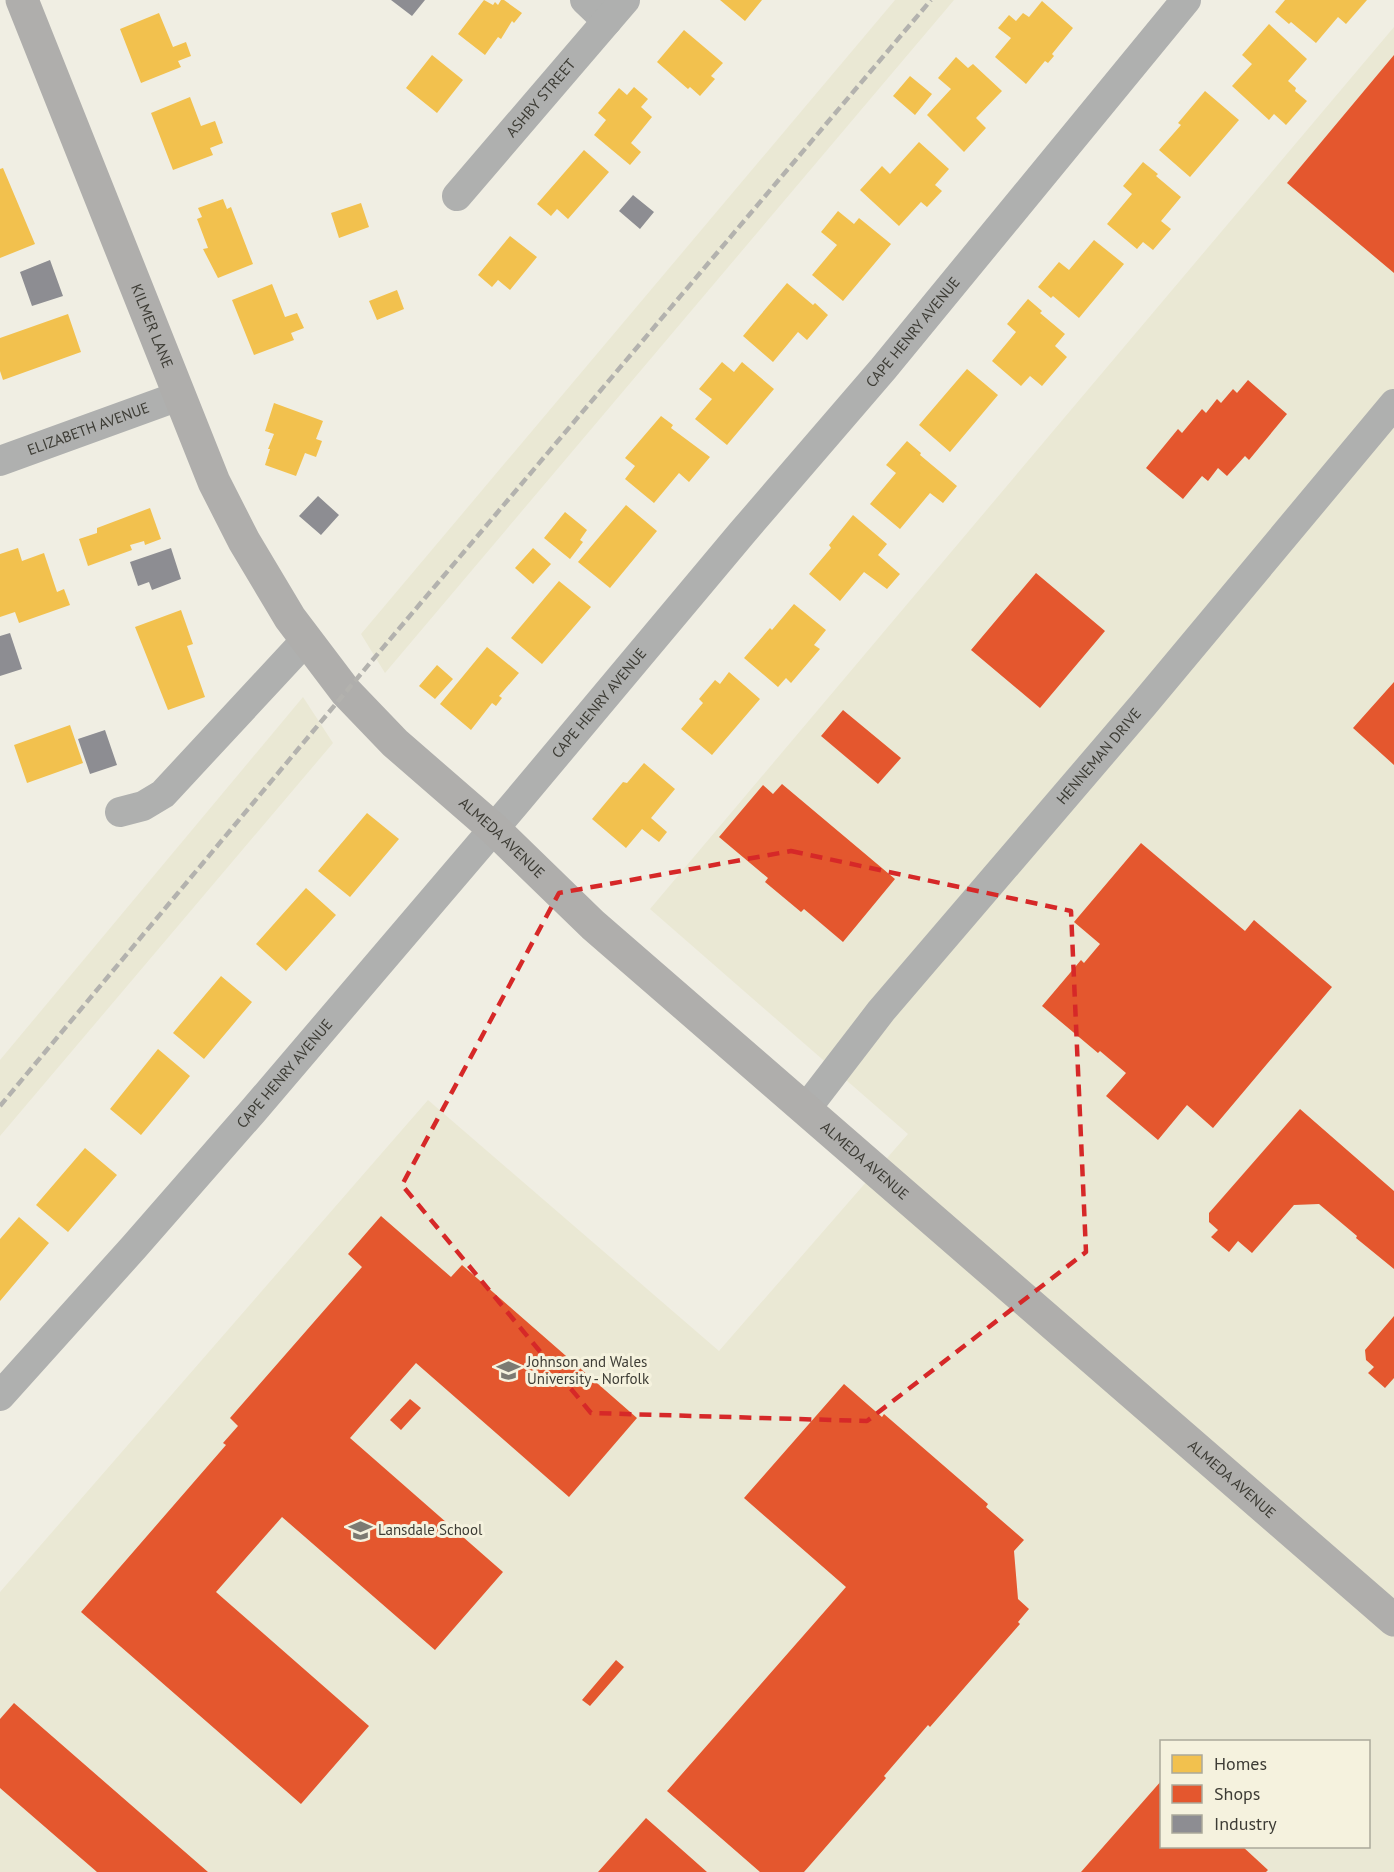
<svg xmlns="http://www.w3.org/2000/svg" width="1394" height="1872" font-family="'PT Sans',sans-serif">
<rect width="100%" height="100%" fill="#f0eee3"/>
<path fill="#eae8d4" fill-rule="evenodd" d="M 895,0 L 954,0 L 385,673 L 361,634 Z
M 1394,27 L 1394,1872 L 0,1872 L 0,1592 L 428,1100 L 719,1351 L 908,1134 L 650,909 ZM 1162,1742 L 1368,1742 L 1368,1846 L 1162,1846 Z
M 303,697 L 333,743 L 0,1136 L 0,1060 Z"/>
<path fill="#f2c14e" d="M 484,0 L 493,5 L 495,2 L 498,5 L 501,0 L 504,0 L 522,13 L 514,23 L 512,21 L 501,39 L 498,37 L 485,55 L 458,34 Z
M 720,0 L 762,0 L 745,21 Z
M 1285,0 L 1367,0 L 1346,24 L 1338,17 L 1316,43 L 1291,22 L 1289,24 L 1275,12 Z
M 1042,1 L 1073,28 L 1052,54 L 1054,56 L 1048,63 L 1045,61 L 1026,84 L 995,57 L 1011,38 L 998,28 L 1009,15 L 1016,21 L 1023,13 L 1029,17 Z
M 159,13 L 173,47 L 186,42 L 191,56 L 178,61 L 181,67 L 141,83 L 120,29 Z
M 1269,24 L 1307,59 L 1288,81 L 1296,88 L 1295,91 L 1307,101 L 1286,125 L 1274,114 L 1269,120 L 1232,86 L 1252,64 L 1242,55 Z
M 684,30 L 723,63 L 711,76 L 715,79 L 700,96 L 690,87 L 688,89 L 657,62 Z
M 432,55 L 463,80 L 437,113 L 406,88 Z
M 956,57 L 968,68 L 973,64 L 1002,91 L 976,118 L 986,128 L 964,152 L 927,115 L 951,89 L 938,78 Z
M 910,76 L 932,94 L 915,115 L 893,96 Z
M 634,87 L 648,99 L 641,107 L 652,117 L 631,143 L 641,152 L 630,165 L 594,135 L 606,120 L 598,113 L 619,88 L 627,95 Z
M 1205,91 L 1239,120 L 1190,177 L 1159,150 L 1181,125 L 1178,123 Z
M 190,97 L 201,126 L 215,121 L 223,143 L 210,148 L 213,155 L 173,170 L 151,113 Z
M 919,142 L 949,169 L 935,185 L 942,191 L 927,207 L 921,202 L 899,226 L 860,190 L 882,166 L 890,174 Z
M 584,150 L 609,172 L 568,219 L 557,209 L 551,216 L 537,204 Z
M 1143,162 L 1158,174 L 1156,176 L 1181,197 L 1161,221 L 1171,229 L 1153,250 L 1143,242 L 1137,249 L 1107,224 L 1132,194 L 1123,186 Z
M 3,168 L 35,244 L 0,258 L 0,169 Z
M 223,199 L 227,209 L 231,207 L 253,264 L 218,278 L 203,249 L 208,248 L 197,219 L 202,217 L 198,208 Z
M 361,203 L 369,227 L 339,238 L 331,213 Z
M 838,211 L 854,224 L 859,218 L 891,244 L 843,301 L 812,275 L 837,245 L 821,232 Z
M 510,236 L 537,257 L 510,290 L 498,280 L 492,287 L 478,275 Z
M 1094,240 L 1124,264 L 1079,318 L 1053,296 L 1051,298 L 1038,287 L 1059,262 L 1069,270 Z
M 787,283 L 813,305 L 815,303 L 828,315 L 807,340 L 798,332 L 773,362 L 743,336 Z
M 272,284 L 285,317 L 297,313 L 304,328 L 291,333 L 294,340 L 254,355 L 232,300 Z
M 397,290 L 404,309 L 377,320 L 369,301 Z
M 1028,299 L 1042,311 L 1040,313 L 1065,334 L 1055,346 L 1067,357 L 1042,386 L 1030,376 L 1021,386 L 992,361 L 1016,332 L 1007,324 Z
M 68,314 L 81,352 L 3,380 L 0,371 L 0,338 Z
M 722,362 L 734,372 L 742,362 L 774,389 L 727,445 L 695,419 L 712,399 L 699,389 Z
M 967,369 L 998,395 L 950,452 L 919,425 Z
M 274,403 L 323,421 L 316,439 L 322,441 L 316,457 L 305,453 L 296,476 L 265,465 L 270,449 L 268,449 L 274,434 L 265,431 Z
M 661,416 L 673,425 L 671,428 L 710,457 L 689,482 L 679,473 L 654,503 L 625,479 L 635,466 L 625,458 Z
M 907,441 L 921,453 L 920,455 L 957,486 L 943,503 L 930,493 L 900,529 L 870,504 L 896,473 L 886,465 Z
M 626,505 L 657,531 L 610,588 L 578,562 Z
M 150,508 L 161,539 L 145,545 L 144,541 L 130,545 L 132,550 L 88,566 L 79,539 L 97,533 L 97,528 Z
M 565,512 L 587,530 L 580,540 L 583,542 L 570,559 L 544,538 Z
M 853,515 L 887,544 L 878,555 L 900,574 L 887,589 L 864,572 L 840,601 L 809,574 L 831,548 L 829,545 Z
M 18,548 L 22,561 L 44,553 L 57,592 L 64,589 L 70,605 L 19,623 L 15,612 L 0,617 L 0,554 Z
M 533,548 L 551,564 L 533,584 L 515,568 Z
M 559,581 L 591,607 L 542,664 L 511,638 Z
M 794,604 L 826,630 L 814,645 L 820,649 L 791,683 L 786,678 L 778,687 L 744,658 L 770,628 L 772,630 Z
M 181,610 L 193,644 L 187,646 L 205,697 L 168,710 L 135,627 Z
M 487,647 L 519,673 L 499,696 L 502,698 L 496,706 L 492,703 L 471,730 L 440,704 Z
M 437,665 L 453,679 L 435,699 L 419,686 Z
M 729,672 L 760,699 L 712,755 L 681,729 L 703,703 L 699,699 L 715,680 L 720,684 Z
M 70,725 L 83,763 L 27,783 L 14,745 Z
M 644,763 L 675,789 L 651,818 L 667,832 L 659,842 L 642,829 L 626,848 L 592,819 L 623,782 L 627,783 Z
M 367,813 L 399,839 L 350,897 L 318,871 Z
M 306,888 L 336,915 L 286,971 L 256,944 Z
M 221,976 L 252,1002 L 204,1059 L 173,1033 Z
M 158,1049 L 190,1076 L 141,1135 L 110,1109 Z
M 85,1148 L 117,1175 L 68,1232 L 36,1205 Z
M 19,1217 L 49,1243 L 0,1301 L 0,1239 Z"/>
<path fill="#e4572e" d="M 1394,55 L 1394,273 L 1287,183 Z
M 1248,380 L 1287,414 L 1249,460 L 1245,456 L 1227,476 L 1218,468 L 1208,481 L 1202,476 L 1183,499 L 1146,468 L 1178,429 L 1182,433 L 1202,409 L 1206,413 L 1217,399 L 1221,403 L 1233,389 L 1237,393 Z
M 1036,573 L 1105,631 L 1040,708 L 971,650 Z
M 1394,682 L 1394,765 L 1353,728 Z
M 843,710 L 901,758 L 878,784 L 821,736 Z
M 782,784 L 895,879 L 843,942 L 804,909 L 801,912 L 765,882 L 768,878 L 719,837 L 763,785 L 773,794 Z
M 1141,843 L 1245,931 L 1254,920 L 1332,987 L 1213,1128 L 1187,1105 L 1158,1140 L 1106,1096 L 1126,1073 L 1100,1051 L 1098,1053 L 1042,1006 L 1081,960 L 1084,963 L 1100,944 L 1074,922 Z
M 1300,1109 L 1394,1191 L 1394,1269 L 1356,1238 L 1357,1236 L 1319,1204 L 1294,1205 L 1252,1253 L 1238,1241 L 1229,1252 L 1211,1237 L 1218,1230 L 1209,1222 L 1209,1213 Z
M 381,1216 L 451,1277 L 462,1265 L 637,1418 L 569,1497 L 416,1363 L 350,1438 L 503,1572 L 435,1650 L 282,1517 L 216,1592 L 369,1726 L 301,1804 L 81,1612 L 226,1445 L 223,1443 L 238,1426 L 230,1418 L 362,1267 L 348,1254 Z
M 1394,1316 L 1394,1378 L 1385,1388 L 1368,1373 L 1374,1367 L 1366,1360 L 1365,1350 Z
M 844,1384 L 882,1417 L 884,1414 L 988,1504 L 986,1507 L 1024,1540 L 1014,1551 L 1018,1599 L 1029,1609 L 1018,1622 L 1020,1624 L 930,1727 L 928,1725 L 884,1776 L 886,1778 L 804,1872 L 760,1872 L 667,1791 L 846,1587 L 744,1498 Z
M 410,1399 L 421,1408 L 401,1430 L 390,1420 Z
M 616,1660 L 624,1667 L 590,1706 L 582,1700 Z
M 14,1703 L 208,1872 L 97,1872 L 0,1788 L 0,1719 Z
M 1162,1780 L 1162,1846 L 1242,1846 L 1268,1870 L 1266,1872 L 1081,1872 Z
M 646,1818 L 707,1872 L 598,1872 Z"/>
<path fill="#8d8d92" d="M 391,0 L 425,0 L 412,16 Z
M 633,195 L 654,212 L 640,229 L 619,211 Z
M 50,260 L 63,296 L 32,306 L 20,272 Z
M 318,496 L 339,515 L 321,535 L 299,516 Z
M 171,548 L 181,579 L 152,590 L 149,582 L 138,586 L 130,562 Z
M 10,633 L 22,669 L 0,676 L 0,636 Z
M 105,730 L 117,765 L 90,774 L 78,739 Z"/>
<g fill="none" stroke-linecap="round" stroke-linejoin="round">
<g stroke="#afb0af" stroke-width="30">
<path d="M 585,0 L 607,21"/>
<path id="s1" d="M 457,196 L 625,0"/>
<path id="s2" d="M 0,461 L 179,396"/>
<path d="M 120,812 L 143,806 L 163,794 L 306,640"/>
<path id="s3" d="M 805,1110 L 881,1011 L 1143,705 L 1394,404"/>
<path id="s4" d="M 0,1396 L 134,1247 L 253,1111 L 514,805 L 741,534 L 883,369 L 1186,0"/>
</g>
<path stroke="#afaeac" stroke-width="33" id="s5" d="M 22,0 L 214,482 L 244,541 L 290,618 L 346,692 L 395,743 L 494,829 L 593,925 L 1394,1620"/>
<path stroke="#b3b2ae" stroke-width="4.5" stroke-dasharray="9 4.5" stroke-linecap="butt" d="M 0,1106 L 370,663 L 931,0"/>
</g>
<path fill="none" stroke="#d62828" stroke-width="4.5" stroke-dasharray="12 8" stroke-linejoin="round" d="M 791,851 L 1071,911 L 1086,1252 L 867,1421 L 591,1413 L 402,1185 L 559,893 Z"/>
<defs>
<symbol id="school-bare" viewBox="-9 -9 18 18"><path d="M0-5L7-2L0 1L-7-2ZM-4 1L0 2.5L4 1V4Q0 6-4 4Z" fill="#7c7a72" stroke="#f5f2de" stroke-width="2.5" paint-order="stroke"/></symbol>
</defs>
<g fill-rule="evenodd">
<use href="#school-bare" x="492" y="1354" width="33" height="33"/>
<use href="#school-bare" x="344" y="1514" width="33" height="33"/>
</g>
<g text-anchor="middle" stroke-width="6" stroke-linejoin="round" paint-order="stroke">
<g font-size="15" fill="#3d3c35" stroke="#f5f2de">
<text dy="5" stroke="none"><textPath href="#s1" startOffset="129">ASHBY STREET</textPath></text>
<text dy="5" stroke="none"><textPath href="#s5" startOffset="351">KILMER LANE</textPath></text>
<text dy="5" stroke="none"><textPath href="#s4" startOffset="1402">CAPE HENRY AVENUE</textPath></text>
<text dy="5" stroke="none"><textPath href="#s2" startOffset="94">ELIZABETH AVENUE</textPath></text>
<text dy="5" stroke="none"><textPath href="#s4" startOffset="916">CAPE HENRY AVENUE</textPath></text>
<text dy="5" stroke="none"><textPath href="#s3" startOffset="460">HENNEMAN DRIVE</textPath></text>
<text dy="5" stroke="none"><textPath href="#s5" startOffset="981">ALMEDA AVENUE</textPath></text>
<text dy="5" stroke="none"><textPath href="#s4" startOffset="430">CAPE HENRY AVENUE</textPath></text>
<text dy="5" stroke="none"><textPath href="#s5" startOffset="1467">ALMEDA AVENUE</textPath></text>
<text dy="5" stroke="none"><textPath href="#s5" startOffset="1953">ALMEDA AVENUE</textPath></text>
</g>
<g font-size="15" fill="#3d3c35" stroke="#f5f2de" text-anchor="start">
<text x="527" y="1367">Johnson and Wales<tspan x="527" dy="17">University - Norfolk</tspan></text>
<text x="378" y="1535">Lansdale School</text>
</g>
</g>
<rect x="1160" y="1740" width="210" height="108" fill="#f5f2de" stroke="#aba99a" stroke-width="1.5"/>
<rect x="1172" y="1755" width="30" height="18" fill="#f2c14e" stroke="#aba99a" stroke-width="1.5"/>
<text x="1214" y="1770" font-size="18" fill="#3d3c35">Homes</text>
<rect x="1172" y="1785" width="30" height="18" fill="#e4572e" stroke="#aba99a" stroke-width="1.5"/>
<text x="1214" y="1800" font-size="18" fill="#3d3c35">Shops</text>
<rect x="1172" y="1815" width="30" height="18" fill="#8d8d92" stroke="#aba99a" stroke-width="1.5"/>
<text x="1214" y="1830" font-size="18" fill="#3d3c35">Industry</text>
</svg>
